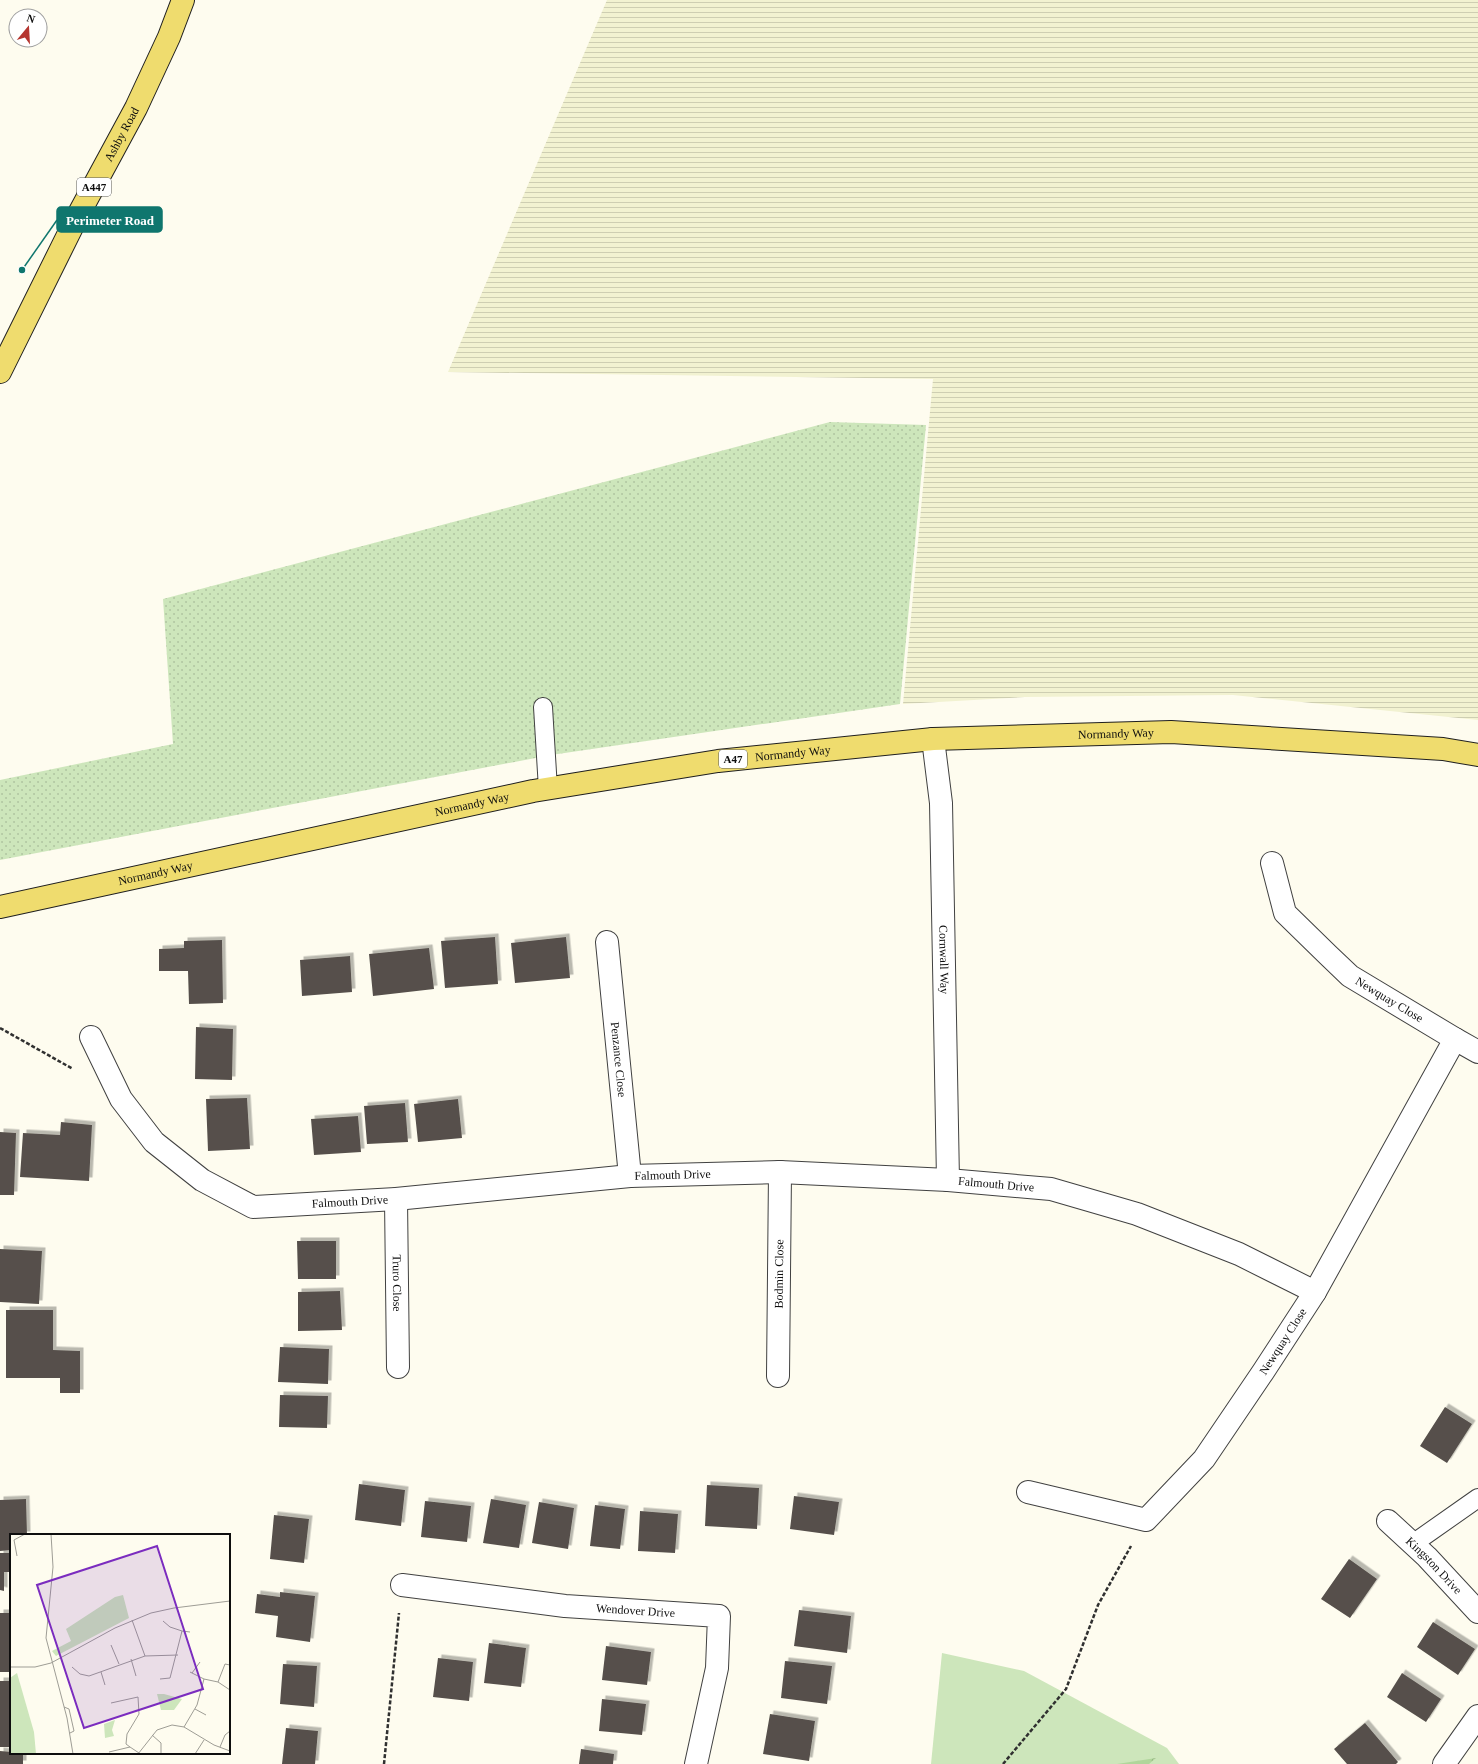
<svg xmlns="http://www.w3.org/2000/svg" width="1478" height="1764" font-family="'Times New Roman',serif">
<defs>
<pattern id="farmland-rules" width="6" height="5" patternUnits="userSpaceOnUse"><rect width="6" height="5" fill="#f2f2d1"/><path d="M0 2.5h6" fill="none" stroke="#ceceb2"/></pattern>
<pattern id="forest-crowns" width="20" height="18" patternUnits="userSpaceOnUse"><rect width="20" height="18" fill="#b0d69b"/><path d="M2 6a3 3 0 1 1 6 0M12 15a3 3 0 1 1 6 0" fill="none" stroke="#96b684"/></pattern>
<pattern id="garden-dots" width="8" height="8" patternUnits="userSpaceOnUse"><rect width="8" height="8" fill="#cde6bb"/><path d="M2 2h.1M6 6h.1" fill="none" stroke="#afc4a0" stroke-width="1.8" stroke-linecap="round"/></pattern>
<filter id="shadow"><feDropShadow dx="3.5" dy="-3.5" stdDeviation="0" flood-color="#0004"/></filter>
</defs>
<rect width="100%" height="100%" fill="#fefcef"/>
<path fill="url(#farmland-rules)" d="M 607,0 L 1478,0 L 1478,720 L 1233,695 L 1025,697 L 903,704 L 933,379 L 448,372 Z"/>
<path fill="#cde6bb" d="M 942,1653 L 1024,1671 L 1167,1748 L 1179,1764 L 931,1764 Z"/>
<path fill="url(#forest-crowns)" d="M 1156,1758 L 1149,1764 L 1117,1764 Z"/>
<path fill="url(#garden-dots)" d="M 830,422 L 926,425 L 900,704 L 551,755 L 0,860 L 0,780 L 173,744 L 163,599 Z"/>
<path fill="#56504b" filter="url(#shadow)" d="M 495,937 L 498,984 L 445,988 L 441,941 Z
M 566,937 L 570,978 L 515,983 L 511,943 Z
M 222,940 L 223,1003 L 189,1004 L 188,971 L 159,971 L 159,949 L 184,948 L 184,941 Z
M 429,948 L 434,989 L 373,996 L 369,954 Z
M 350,956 L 352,992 L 302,996 L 300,960 Z
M 196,1027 L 233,1029 L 232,1080 L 195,1079 Z
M 247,1098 L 250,1149 L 208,1151 L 206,1099 Z
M 458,1099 L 462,1138 L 418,1142 L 414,1104 Z
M 405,1103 L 408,1142 L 367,1144 L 364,1106 Z
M 358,1116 L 361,1152 L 314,1155 L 311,1119 Z
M 61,1122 L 92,1125 L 89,1181 L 20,1177 L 23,1133 L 60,1135 Z
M 0,1132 L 16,1133 L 14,1195 L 0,1195 Z
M 297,1241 L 336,1241 L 336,1279 L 298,1279 Z
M 0,1249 L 42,1251 L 39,1304 L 0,1302 Z
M 340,1291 L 342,1330 L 298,1331 L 298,1292 Z
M 6,1310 L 53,1310 L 53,1350 L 80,1351 L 80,1393 L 60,1393 L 60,1378 L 6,1378 Z
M 280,1347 L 329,1349 L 328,1384 L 278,1382 Z
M 280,1395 L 328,1396 L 327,1428 L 279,1427 Z
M 1445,1407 L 1472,1424 L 1447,1463 L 1420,1446 Z
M 359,1484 L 405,1490 L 401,1526 L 355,1520 Z
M 707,1485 L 759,1488 L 757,1529 L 705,1526 Z
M 794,1496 L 839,1502 L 834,1535 L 790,1529 Z
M 26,1499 L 27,1535 L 11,1535 L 11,1550 L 0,1551 L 0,1500 Z
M 491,1499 L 526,1505 L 519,1548 L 483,1543 Z
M 425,1501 L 471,1506 L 467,1542 L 421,1537 Z
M 539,1502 L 574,1508 L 568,1549 L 532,1543 Z
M 595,1505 L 625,1509 L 620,1549 L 590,1546 Z
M 640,1511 L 678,1514 L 675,1553 L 638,1551 Z
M 274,1515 L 309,1519 L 304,1563 L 270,1559 Z
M 0,1553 L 11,1553 L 11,1572 L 4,1572 L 4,1591 L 0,1590 Z
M 1349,1559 L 1377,1579 L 1350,1618 L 1321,1599 Z
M 280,1592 L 315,1596 L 310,1642 L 276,1637 L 278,1616 L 255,1613 L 257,1594 L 280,1597 Z
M 799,1610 L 851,1616 L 847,1653 L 794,1646 Z
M 0,1613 L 11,1613 L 11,1672 L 0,1672 Z
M 1433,1622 L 1475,1649 L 1458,1675 L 1417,1647 Z
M 489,1643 L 526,1648 L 521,1687 L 484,1683 Z
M 606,1646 L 651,1652 L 647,1685 L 602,1680 Z
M 438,1658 L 473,1662 L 469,1701 L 433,1697 Z
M 785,1661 L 832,1666 L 827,1704 L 781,1698 Z
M 283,1664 L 317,1666 L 314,1707 L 280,1704 Z
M 1402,1673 L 1441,1699 L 1426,1722 L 1387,1697 Z
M 0,1681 L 11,1681 L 11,1747 L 0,1747 Z
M 602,1699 L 646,1704 L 642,1735 L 599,1731 Z
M 770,1714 L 815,1721 L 809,1761 L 763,1754 Z
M 1365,1723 L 1398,1762 L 1396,1764 L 1347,1764 L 1334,1749 Z
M 286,1728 L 318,1731 L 315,1764 L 282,1764 Z
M 581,1749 L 614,1754 L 613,1764 L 579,1764 Z
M 0,1751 L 23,1753 L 23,1764 L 0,1764 Z"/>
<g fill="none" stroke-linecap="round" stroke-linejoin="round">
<defs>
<path id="service" d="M 543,707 L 548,789
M 1414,1543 L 1478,1498"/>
<g id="minor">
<path id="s1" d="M 933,739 L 941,803 L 948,1180"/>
<path id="s2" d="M 1272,863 L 1285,913 L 1328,955 L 1350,976 L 1455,1039"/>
<path id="s3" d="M 607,942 L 630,1176"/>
<path id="s4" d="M 91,1037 L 121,1099 L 154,1142 L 202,1180 L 253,1207 L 396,1199 L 630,1176 L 780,1172 L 948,1180 L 1051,1189 L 1137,1214 L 1239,1254 L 1315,1292"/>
<path id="s5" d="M 396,1199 L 398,1367"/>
<path id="s6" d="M 778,1376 L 780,1172"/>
<path id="s7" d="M 1028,1492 L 1146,1520 L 1204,1459 L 1263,1372 L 1315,1292 L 1455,1039 L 1478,1052"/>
<path id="s8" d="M 1388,1521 L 1427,1557 L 1478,1612"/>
<path id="s9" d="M 402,1585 L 565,1606 L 719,1616 L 717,1668 L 696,1764"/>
<path d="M 1444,1764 L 1478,1716"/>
</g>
<g id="primary">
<path id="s10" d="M 0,372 L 76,219 L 136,108 L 169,37 L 183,0"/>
<path id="s11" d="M 0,907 L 533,791 L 718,761 L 933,739 L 1171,732 L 1443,749 L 1478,755"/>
</g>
</defs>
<use href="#service" stroke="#414141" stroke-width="20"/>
<use href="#minor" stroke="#414141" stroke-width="24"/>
<use href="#primary" stroke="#1f1f1f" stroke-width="24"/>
<path stroke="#303030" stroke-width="2.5" stroke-dasharray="4 2" stroke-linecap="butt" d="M 0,1028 L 73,1069
M 384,1764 L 399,1613
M 1003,1764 L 1066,1689 L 1098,1605 L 1131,1546"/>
<use href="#service" stroke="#fff" stroke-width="18"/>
<use href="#minor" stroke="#fff" stroke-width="22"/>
<use href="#primary" stroke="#efdc6e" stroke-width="22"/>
</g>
<g text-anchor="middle" stroke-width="4" stroke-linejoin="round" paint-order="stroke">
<g fill="#fff" stroke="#565656" stroke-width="1">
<rect x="77" y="178" width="34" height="18" rx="3"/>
<rect x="719" y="750" width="28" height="18" rx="3"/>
</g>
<g font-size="11" font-weight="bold" fill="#0e0e0e">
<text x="94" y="191">A447</text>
<text x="733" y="763">A47</text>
</g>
<g font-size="12" fill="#0e0e0e" stroke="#fff">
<text dy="4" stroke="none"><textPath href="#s10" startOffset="267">Ashby Road</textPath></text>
<text dy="4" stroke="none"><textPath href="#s11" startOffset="1132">Normandy Way</textPath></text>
<text dy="4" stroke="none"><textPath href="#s11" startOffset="808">Normandy Way</textPath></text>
<text dy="4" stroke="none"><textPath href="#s11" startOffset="483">Normandy Way</textPath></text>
<text dy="4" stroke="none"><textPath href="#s11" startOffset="159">Normandy Way</textPath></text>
<text dy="4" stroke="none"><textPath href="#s1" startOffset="221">Cornwall Way</textPath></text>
<text dy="4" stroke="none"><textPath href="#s2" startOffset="188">Newquay Close</textPath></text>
<text dy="4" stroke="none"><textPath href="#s3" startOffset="118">Penzance Close</textPath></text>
<text dy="4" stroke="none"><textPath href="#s4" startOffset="663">Falmouth Drive</textPath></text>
<text dy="4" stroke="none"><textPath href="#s4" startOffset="987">Falmouth Drive</textPath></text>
<text dy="4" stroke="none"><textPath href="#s4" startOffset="339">Falmouth Drive</textPath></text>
<text dy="4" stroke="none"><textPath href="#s6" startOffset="102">Bodmin Close</textPath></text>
<text dy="4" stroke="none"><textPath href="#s5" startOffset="84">Truro Close</textPath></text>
<text dy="4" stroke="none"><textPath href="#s7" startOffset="347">Newquay Close</textPath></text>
<text dy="4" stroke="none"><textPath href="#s8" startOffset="64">Kingston Drive</textPath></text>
<text dy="4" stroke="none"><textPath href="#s9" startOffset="235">Wendover Drive</textPath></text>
</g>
</g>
<g transform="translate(10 1534)">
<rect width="220" height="220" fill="#fefcef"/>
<path d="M 147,160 L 154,160 L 172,165 L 164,176 L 151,176 ZM 105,186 L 102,196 L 104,202 L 95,204 L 94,190 Z" fill="#cde6bb"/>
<path d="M 7,139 L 24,198 L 26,220 L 0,220 L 0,144 Z" fill="#cde6bb"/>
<path d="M 113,61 L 119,84 L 46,122 L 42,117 L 61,107 L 56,95 L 105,63 Z" fill="#cde6bb"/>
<path fill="none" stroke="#9e9d95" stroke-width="1" d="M 41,0 L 43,33 L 36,104 L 57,184 L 63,220M 7,22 L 4,6 L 15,0M 122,86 L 135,122M 153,87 L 160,93 L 172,97M 101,111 L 109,130M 121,125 L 126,142M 220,131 L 215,130 L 208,148 L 220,156M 0,133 L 25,133 L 41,129 L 105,94 L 141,79 L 164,74 L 220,67M 62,133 L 70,140 L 79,142 L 135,122 L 168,121M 91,138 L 95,151M 180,138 L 194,145 L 208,148M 182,139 L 190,128M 150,145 L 160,144 L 172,97 L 180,98M 101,169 L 128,163 L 129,180 L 117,200 L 116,210 L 120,213M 54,173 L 59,175 L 64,197 L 60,199M 185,175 L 196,181M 174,193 L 187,171 L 194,145M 142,201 L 151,209 L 151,220M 210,213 L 215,201 L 220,197M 99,218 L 120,213 L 129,219M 128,220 L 147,196 L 162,191 L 174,193 L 204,211 L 220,217M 185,220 L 194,206"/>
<path fill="#7b2cbf" fill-opacity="0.15" stroke="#7b2cbf" stroke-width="2" d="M 147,12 L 193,155 L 74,194 L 27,51 Z"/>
<rect width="220" height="220" fill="none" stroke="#0e0e0e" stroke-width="2"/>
</g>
<path fill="none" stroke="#0f766e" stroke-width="1.5" d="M22 270L57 220"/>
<circle fill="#0f766e" stroke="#fff" stroke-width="1.5" cx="22" cy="270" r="4"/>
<rect fill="#0f766e" stroke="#0f766e" stroke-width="1.5" x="57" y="207" width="105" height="25" rx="4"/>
<g font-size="13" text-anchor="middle" font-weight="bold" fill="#fff">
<text x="110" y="225">Perimeter Road</text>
</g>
<g transform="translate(28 28) rotate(18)"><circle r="19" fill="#ffffff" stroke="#9f9f9f"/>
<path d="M0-3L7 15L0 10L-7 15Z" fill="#b5352f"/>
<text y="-6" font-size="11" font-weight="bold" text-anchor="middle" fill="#0e0e0e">N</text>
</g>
</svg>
